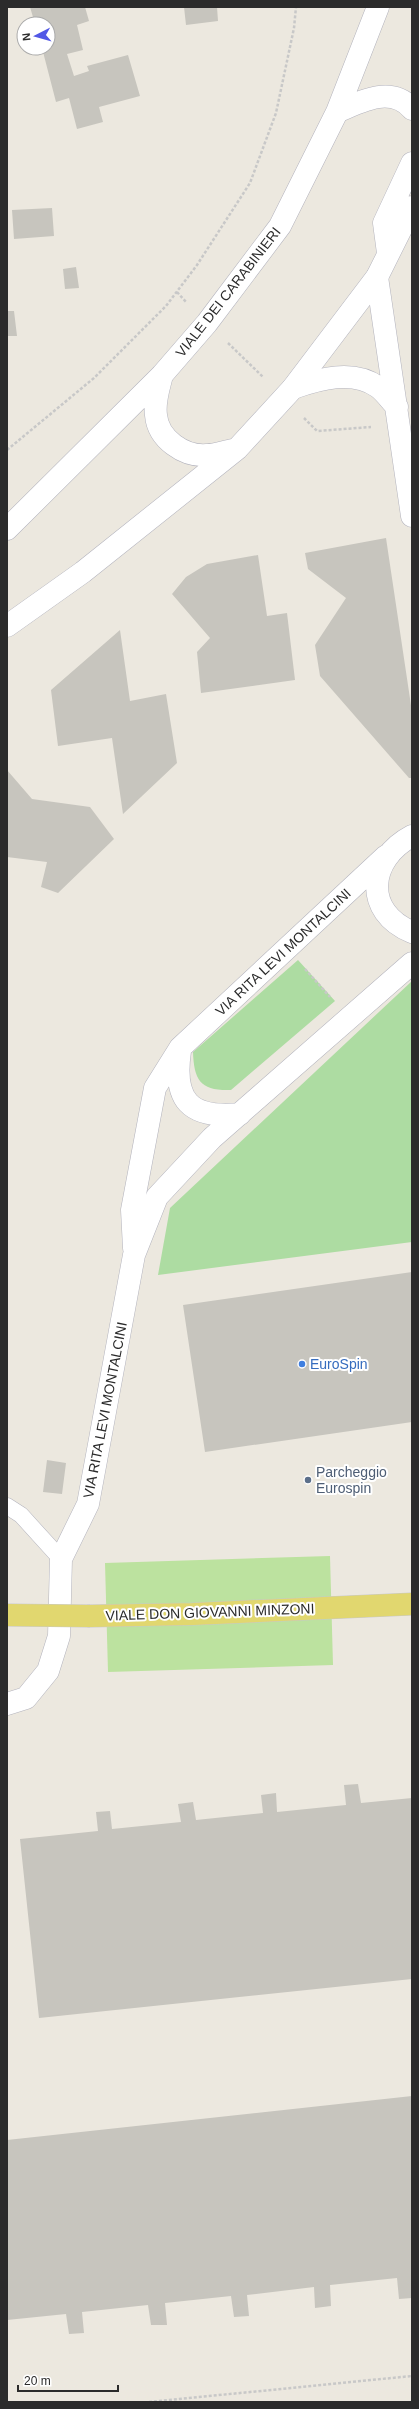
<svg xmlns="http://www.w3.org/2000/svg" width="419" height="2409" font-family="Arial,sans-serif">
<rect width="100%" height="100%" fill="#ece8df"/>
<path fill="#addca2" d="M 298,960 L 335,1001 L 231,1090 C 201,1091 194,1081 193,1052 Z
M 412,981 L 412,1242 L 158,1275 L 170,1208 Z"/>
<path fill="#bce29f" d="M 330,1556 L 333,1665 L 108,1672 L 105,1563 Z"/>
<path fill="#c7c5be" d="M 30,7 L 85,7 L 89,21 L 77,25 L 83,50 L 67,54 L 74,76 L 89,71 L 87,66 L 128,55 L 140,96 L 99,107 L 103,122 L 77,129 L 69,98 L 56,102 L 42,48 L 48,48 L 48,24 L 35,24 Z
M 184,7 L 217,7 L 218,21 L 186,25 Z
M 52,208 L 54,236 L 14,239 L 12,210 Z
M 76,267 L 79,288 L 65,289 L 63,269 Z
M 7,311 L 14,311 L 17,336 L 7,336 Z
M 386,538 L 412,712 L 412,778 L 409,778 L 320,676 L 315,645 L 346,598 L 308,569 L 305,553 Z
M 258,555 L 267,616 L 287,613 L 295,680 L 201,693 L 197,652 L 210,638 L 172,594 L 186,577 L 207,564 Z
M 120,630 L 130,701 L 166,694 L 177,763 L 123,814 L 112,738 L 58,746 L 51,690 Z
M 7,770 L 32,799 L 90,807 L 114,839 L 58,893 L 41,887 L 47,862 L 7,857 Z
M 412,1272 L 412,1422 L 205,1452 L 183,1305 Z
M 47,1460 L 66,1463 L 62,1494 L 43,1492 Z
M 358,1784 L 361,1803 L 412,1798 L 412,1979 L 39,2018 L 20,1839 L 98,1831 L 96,1812 L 110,1811 L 112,1829 L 181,1822 L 178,1804 L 193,1802 L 196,1820 L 263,1813 L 261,1795 L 276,1793 L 277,1812 L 346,1805 L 344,1785 Z
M 412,2096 L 412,2298 L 399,2299 L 397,2278 L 330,2285 L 331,2306 L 315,2308 L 314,2287 L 247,2295 L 249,2316 L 234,2317 L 231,2296 L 165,2303 L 167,2325 L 151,2325 L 148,2305 L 82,2312 L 84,2333 L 69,2334 L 66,2314 L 7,2320 L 7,2140 Z"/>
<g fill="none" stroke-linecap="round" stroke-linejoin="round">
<defs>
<path id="lane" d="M 7,1506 L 21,1515 L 61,1559"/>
<path id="street" d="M 377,277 L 412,516
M 293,388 C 319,379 353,369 378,387 C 385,392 391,401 397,407
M 412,836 C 368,859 363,912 412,932
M 180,1051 C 173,1100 189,1119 240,1114
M 134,1248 L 132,1210 L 155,1088 L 180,1048 L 386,856
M 7,1704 L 26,1698 L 48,1671 L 59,1636 L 61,1559 L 88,1504 L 134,1255 L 157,1197 L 212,1138 L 412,963"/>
<path id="secondary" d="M 337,112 C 361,101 392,85 412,109
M 388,253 L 384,223 L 412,163
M 162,375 C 159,388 154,401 156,415 C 158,439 184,457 207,455 C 216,455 225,451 234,450
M 7,529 L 162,375 L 207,323 L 280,226 L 337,112 L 378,7
M 7,626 L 83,572 L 237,449 L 293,388 L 377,277 L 412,207"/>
<path id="primary" d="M 90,1616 L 193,1614 L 412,1604"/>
</defs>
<use href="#lane" stroke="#b3b3bd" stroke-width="17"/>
<use href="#street" stroke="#b3b3bd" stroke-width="23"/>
<use href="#secondary" stroke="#b3b3bd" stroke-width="23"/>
<use href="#primary" stroke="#c8c8c8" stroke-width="23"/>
<path stroke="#c8c8c8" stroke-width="2.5" stroke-dasharray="3 2" stroke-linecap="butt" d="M 177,292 L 186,302
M 228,343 L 263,377
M 304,418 L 317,431 L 371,427
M 7,450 L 94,378 L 166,306 L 197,265 L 250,183 L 276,113 L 294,28 L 296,7
M 305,969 L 330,997
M 149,2402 L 412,2376"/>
<use href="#lane" stroke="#fff" stroke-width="16"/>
<use href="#street" stroke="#fff" stroke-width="22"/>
<use href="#secondary" stroke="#fff" stroke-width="22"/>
<use href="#primary" stroke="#e1d76f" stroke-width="22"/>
<defs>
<path id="primary-bridge" d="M 7,1615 L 90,1616"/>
</defs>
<use href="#primary-bridge" stroke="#c8c8c8" stroke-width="23" stroke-linecap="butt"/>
<use href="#primary-bridge" stroke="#e1d76f" stroke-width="22"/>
</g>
<circle fill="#3f7fe0" stroke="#fff" stroke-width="1.5" cx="302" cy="1364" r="4"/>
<circle fill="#5c6f8a" stroke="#fff" stroke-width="1.5" cx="308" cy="1480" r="4"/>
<g text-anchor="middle" stroke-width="4" stroke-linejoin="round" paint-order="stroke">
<g font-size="14" fill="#2b2b2b" stroke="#fff">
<text transform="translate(228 292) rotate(-52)" y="5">VIALE DEI CARABINIERI</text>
<text transform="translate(283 952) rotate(-43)" y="5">VIA RITA LEVI MONTALCINI</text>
<text transform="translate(105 1410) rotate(-79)" y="5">VIA RITA LEVI MONTALCINI</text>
<text transform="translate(210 1612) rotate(-2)" y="5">VIALE DON GIOVANNI MINZONI</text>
</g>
<g font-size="14" fill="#366cbe" stroke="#fff" text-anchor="start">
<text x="310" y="1369">EuroSpin</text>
</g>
<g font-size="14" fill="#4e5e75" stroke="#fff" text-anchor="start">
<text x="316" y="1477">Parcheggio<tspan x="316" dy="16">Eurospin</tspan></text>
</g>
</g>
<rect width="419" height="2409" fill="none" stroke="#2b2b2b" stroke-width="16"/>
<g transform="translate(36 36) rotate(264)"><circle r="19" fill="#ffffff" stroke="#aaaaaa"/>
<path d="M0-3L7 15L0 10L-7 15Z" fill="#5258e6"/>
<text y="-6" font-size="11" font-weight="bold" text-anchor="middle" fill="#2b2b2b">N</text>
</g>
<path d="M18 2385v6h100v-6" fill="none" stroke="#2b2b2b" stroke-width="2"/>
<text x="24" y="2385" font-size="12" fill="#2b2b2b" stroke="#ffffff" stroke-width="3" paint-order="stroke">20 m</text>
</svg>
